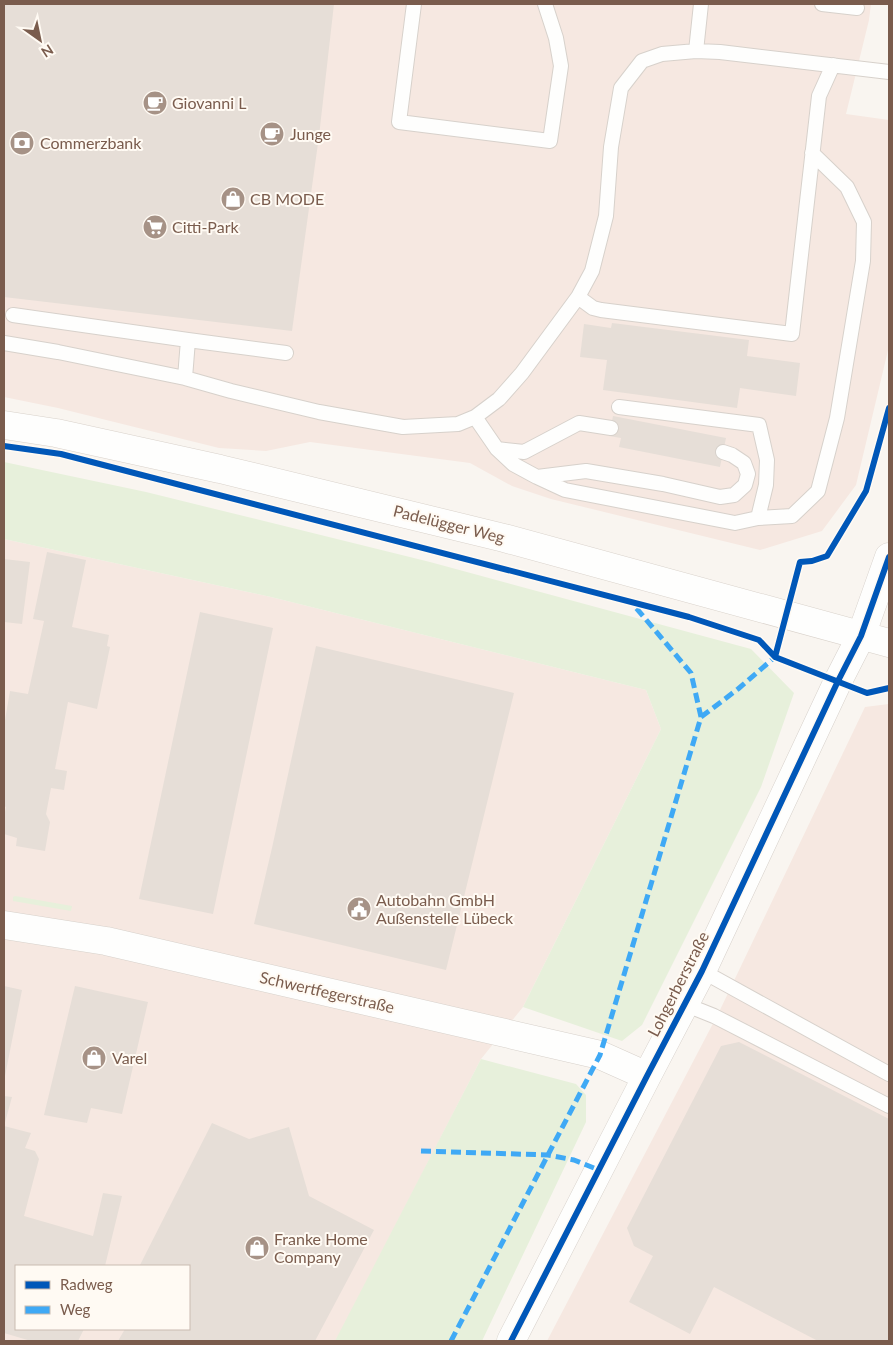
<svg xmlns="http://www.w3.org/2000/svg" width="893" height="1345" font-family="Lato,sans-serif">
<rect width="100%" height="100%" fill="#f9f5f0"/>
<path fill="#f6e8e1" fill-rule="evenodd" d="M 4,4 L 871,4 L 869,20 L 846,114 L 889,120 L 889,346 L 856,485 L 822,531 L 760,550 L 551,499 L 512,486 L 470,463 L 310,442 L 266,451 L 219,448 L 58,408 L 4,397 Z
M 4,539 L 271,597 L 646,690 L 661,729 L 523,1007 L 481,1059 L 336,1341 L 4,1341 ZM 16,1266 L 189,1266 L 189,1329 L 16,1329 Z
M 889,704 L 889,1341 L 547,1341 L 719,1012 L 865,707 Z"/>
<path fill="#e7f0db" d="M 4,462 L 146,492 L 430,562 L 751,649 L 794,693 L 761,787 L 642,1025 L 622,1041 L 523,1007 L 661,729 L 646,690 L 271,597 L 4,539 Z
M 15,896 L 72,906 L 71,911 L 13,901 L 13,897 Z
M 481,1059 L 576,1084 L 586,1095 L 586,1122 L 482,1341 L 335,1341 Z"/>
<path fill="#e6ded7" d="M 4,4 L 334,4 L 319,136 L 292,331 L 4,297 Z
M 612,323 L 749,340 L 747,356 L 800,363 L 796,396 L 740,388 L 737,408 L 603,390 L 607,360 L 580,357 L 584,324 L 611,328 Z
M 613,416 L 726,438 L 720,467 L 619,447 L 621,438 L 609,436 Z
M 47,552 L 86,560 L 72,627 L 109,635 L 107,646 L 110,647 L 97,709 L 68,702 L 55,769 L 67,771 L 64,790 L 51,788 L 46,814 L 50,822 L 45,851 L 16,846 L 17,838 L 4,834 L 4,817 L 6,807 L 4,806 L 4,726 L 10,691 L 28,694 L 44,621 L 33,619 Z
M 4,559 L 30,562 L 22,624 L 4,622 Z
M 200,612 L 273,628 L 213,914 L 139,899 Z
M 316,646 L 514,693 L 446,970 L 254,924 L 272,848 Z
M 4,986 L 22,990 L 5,1076 L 4,1076 Z
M 75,986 L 148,1002 L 122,1114 L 91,1108 L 87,1123 L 44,1115 Z
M 739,1042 L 889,1119 L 889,1341 L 818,1341 L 714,1287 L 690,1334 L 629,1302 L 653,1256 L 634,1246 L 627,1228 L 721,1046 Z
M 4,1096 L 12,1097 L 4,1126 Z
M 212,1123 L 249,1139 L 289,1127 L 309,1196 L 374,1230 L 315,1341 L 118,1341 L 125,1329 L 189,1329 L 189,1266 L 140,1265 Z
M 4,1126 L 31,1133 L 25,1148 L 35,1151 L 39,1159 L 24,1216 L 93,1236 L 103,1193 L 122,1196 L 105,1266 L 16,1266 L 16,1329 L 84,1329 L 78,1341 L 31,1341 L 4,1333 Z"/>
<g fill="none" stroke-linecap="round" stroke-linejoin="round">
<defs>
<path id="lane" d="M 414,4 L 399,122 L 550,141 L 561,66 L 556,38 L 545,4
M 822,4 L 857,8
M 696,51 L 701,4
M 578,297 L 593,308 L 601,310 L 792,334 L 819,96 L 833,65
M 13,315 L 188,340 L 286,353
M 4,343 L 58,352 L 185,378 L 231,391 L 319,412 L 403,427 L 458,424 L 475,417 L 499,399 L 522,373 L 578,297 L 592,271 L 606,216 L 611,147 L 621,88 L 642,61 L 662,54 L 696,51 L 720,52 L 889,72
M 185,378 L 188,340
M 475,417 L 497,449 L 513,464 L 537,477 L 565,490 L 735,523 L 758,518 L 766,485 L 767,460 L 759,425 L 619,407
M 497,449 L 524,452 L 579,423 L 611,428
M 537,477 L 586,471 L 663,484 L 720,497 L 734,495 L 745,485 L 748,474 L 744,463 L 732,455 L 723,452
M 758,518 L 792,516 L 818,491 L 837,418 L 863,261 L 864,222 L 847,187 L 812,153
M 702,971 L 889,1074
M 684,1004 L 714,1016 L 889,1106"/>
<path id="street" d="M 4,925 L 106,941 L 600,1055 L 647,1076
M 511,1341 L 647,1076 L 702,971 L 838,681 L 861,636 L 889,557"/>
<path id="secondary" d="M 4,425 L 56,433 L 220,469 L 504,538 L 889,643"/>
</defs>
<use href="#lane" stroke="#d7d1cb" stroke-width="16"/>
<use href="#street" stroke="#d7d1cb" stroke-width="29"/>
<use href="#secondary" stroke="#d9d2cb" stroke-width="29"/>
<use href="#lane" stroke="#fefefd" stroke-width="14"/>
<use href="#street" stroke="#fefefd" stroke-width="28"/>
<use href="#secondary" stroke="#fefefd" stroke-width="28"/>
<path stroke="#3fa9f5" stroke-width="5" stroke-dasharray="10 5" stroke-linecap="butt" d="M 701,717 L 738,689 L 775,657 L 776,654
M 421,1151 L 548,1155 L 574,1160 L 599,1170
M 451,1341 L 600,1055 L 701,717 L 691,673 L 632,603"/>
<defs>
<path id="cycleway" d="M 4,446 L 61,454 L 689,617 L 759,640 L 775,657 L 867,693 L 889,688
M 775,657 L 800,562 L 812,561 L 827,556 L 866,491 L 889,408
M 511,1341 L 647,1076 L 702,971 L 838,681 L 861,636 L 889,557"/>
</defs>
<use href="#cycleway" stroke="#fffaf3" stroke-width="9"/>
<use href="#cycleway" stroke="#0057b8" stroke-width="6"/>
</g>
<defs>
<symbol id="cafe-disc" viewBox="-11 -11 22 22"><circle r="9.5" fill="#a69286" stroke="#fffaf3"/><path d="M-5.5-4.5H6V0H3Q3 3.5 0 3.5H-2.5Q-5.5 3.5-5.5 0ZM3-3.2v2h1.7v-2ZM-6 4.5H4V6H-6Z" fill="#fff"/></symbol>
<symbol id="bank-disc" viewBox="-11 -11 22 22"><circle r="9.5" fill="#a69286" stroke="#fffaf3"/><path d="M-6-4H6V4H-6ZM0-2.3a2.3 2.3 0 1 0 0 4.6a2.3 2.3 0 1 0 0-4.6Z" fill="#fff"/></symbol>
<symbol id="shop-disc" viewBox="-11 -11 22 22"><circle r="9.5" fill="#a69286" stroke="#fffaf3"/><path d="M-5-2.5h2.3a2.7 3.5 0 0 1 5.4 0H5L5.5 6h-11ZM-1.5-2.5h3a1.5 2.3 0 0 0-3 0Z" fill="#fff"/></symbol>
<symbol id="supermarket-disc" viewBox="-11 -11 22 22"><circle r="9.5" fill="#a69286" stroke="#fffaf3"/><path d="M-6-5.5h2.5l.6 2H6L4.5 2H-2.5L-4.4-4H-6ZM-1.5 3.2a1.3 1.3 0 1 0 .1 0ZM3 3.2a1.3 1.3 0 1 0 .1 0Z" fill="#fff"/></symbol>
<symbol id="civic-disc" viewBox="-11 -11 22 22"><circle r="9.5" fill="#a69286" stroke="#fffaf3"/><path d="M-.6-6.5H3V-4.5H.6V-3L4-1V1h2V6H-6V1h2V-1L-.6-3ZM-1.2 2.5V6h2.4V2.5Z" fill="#fff"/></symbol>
</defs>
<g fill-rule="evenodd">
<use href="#cafe-disc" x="141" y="89" width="28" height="28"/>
<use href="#cafe-disc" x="258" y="120" width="28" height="28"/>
<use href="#bank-disc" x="8" y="129" width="28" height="28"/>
<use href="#shop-disc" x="219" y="185" width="28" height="28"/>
<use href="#supermarket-disc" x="141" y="213" width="28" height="28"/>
<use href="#civic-disc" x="345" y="895" width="28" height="28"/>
<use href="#shop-disc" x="80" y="1044" width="28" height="28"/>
<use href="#shop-disc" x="243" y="1234" width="28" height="28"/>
</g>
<g text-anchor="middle" stroke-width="4" stroke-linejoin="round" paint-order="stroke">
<g font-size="16" fill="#7a5c4d" stroke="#fffaf3" text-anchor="start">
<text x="172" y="109">Giovanni L</text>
<text x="290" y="140">Junge</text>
<text x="40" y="149">Commerzbank</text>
<text x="250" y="205">CB MODE</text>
<text x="172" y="233">Citti-Park</text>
<text x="376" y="906">Autobahn GmbH<tspan x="376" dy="18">Außenstelle Lübeck</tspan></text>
<text x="112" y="1064">Varel</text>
<text x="274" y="1245">Franke Home<tspan x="274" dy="18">Company</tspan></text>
</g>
<g font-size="16" fill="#7a5c4d" stroke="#fffaf3">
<text transform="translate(449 524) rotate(14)" y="6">Padelügger Weg</text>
<text transform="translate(678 984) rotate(-63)" y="6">Lohgerberstraße</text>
<text transform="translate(327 992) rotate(13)" y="6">Schwertfegerstraße</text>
</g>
</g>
<rect width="893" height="1345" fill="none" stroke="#7a5c4d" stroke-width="10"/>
<rect x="15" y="1265" width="175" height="65" fill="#fffaf3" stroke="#cabbb1"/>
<rect x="25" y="1281" width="25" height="8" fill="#0057b8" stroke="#cabbb1"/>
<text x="60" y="1290" font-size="15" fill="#7a5c4d">Radweg</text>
<rect x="25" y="1306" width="25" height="8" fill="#3fa9f5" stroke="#cabbb1"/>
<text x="60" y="1315" font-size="15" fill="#7a5c4d">Weg</text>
<g transform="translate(40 40) rotate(147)" stroke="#fffaf3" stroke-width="4" paint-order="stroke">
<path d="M0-4L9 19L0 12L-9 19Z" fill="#7a5c4d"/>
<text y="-8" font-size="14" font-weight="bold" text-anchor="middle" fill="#7a5c4d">N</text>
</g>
</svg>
